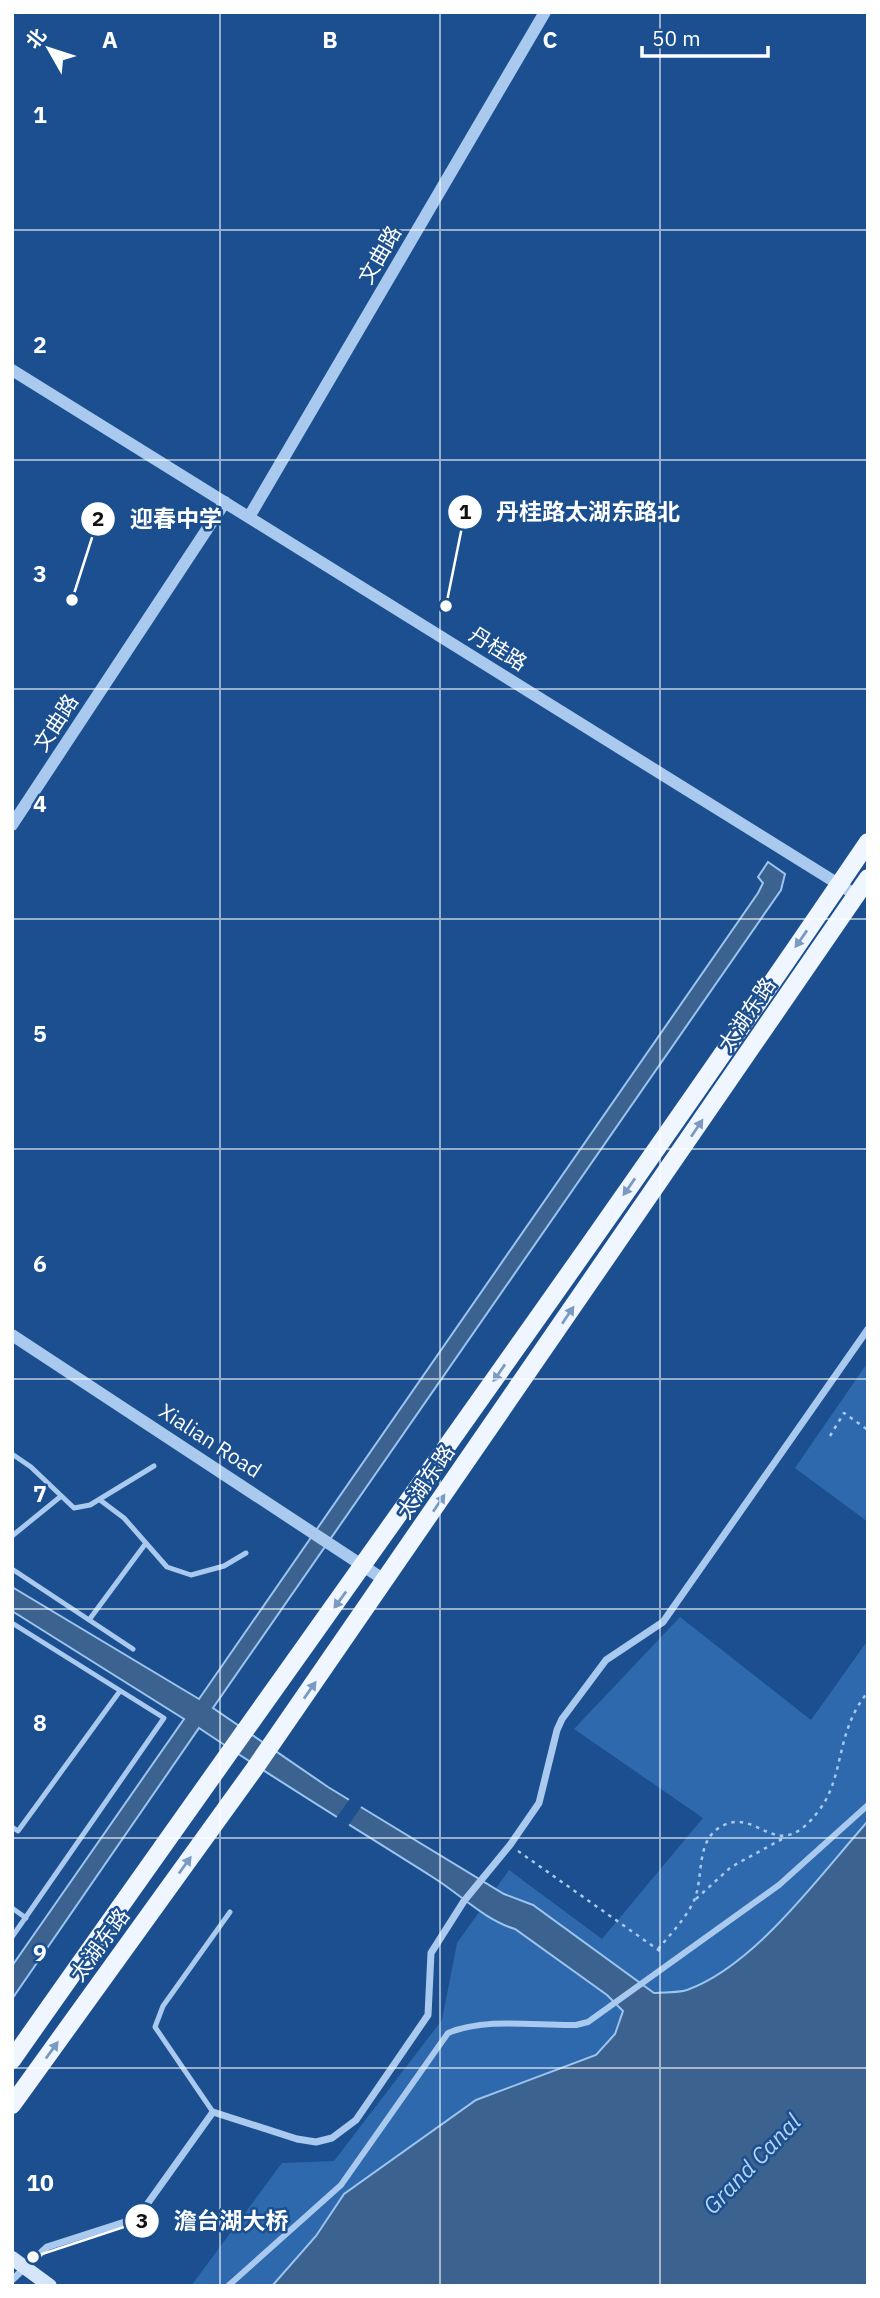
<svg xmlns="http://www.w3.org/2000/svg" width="880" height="2298" font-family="'IBM Plex Sans','Noto Sans SC',sans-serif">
<rect width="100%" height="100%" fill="#1b4f8f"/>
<path fill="#2e69ad" d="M 868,1362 L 868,1522 L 795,1468 Z
M 680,1617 L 811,1720 L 868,1640 L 868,2286 L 191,2286 L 282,2163 L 334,2161 L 442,2020 L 457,1943 L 509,1870 L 602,1939 L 703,1818 L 574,1729 Z"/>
<path fill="#3c6290" stroke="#9cc4f0" stroke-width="2" d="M 768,862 L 785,874 L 781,890 L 213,1708 L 328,1787 L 504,1894 L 533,1905 L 654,1993 C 665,1992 677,1993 687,1990 C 756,1965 820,1875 868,1821 L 868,2286 L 272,2286 L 316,2236 L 344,2194 L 476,2100 L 596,2055 L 615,2034 L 623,2011 L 607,1995 L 515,1929 C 485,1920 461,1895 434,1878 C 355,1828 276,1780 199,1728 L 12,1999 L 12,1966 L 184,1719 L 12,1611 L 12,1587 L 199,1699 L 758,893 L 763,883 L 758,877 Z"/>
<path fill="#1b4f8f" d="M 351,1797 L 363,1804 L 346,1829 L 334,1821 Z"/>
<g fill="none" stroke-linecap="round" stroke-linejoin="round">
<path stroke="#a9c9ee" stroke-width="2.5" stroke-dasharray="3.5 5" stroke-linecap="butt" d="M 830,1436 L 844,1413 L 868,1430
M 518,1851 L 664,1954
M 696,1899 L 731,1867 L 784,1838
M 658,1949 C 670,1935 684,1920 693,1903 C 705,1878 694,1841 722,1826 C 760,1806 776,1869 820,1809 C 845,1775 835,1732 868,1692"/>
<path stroke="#a9c9ee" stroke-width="5" d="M 12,1454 L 31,1467 L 74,1508 L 90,1505 L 154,1466
M 100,1500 L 124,1518 L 167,1567 L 191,1575 L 224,1566 L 246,1553
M 12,1536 L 60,1497
M 12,1569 L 133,1649
M 89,1620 L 146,1543
M 12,1623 L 164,1718 L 12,1937
M 12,1827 L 18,1831 L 120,1691
M 12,1908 L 26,1918
M 213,2112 L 155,2027 L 163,2006 L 230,1912"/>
<path stroke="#a9c9ee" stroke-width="6" d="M 228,2286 L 341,2185 L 448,2033 C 487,2017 536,2026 576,2025 L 588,2022 L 779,1885 L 868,1805"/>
<path stroke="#a9c9ee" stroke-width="7" d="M 12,2280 L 47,2247 L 131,2220 L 143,2210 L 213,2112 L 297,2139 L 316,2142 L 332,2138 L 356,2120 L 428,2015 L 431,1953 L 464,1901 L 510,1845 L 539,1803 L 557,1730 L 562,1719 L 606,1660 L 663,1622 L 868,1329"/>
<path stroke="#a9c9ee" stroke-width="12" d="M 12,370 L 856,895
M 249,517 L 545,12
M 12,825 L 225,502
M 12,1335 L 386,1581"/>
<path stroke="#f0f6ff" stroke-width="18" d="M 12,2060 C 297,1654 589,1253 868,842
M 12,2105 L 255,1768 L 868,878"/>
<path stroke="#d6e6fa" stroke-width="14" d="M 12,2258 L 50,2286"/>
</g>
<defs><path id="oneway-solid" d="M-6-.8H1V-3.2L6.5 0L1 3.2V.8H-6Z" transform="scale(1.75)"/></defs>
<g fill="#7b9ac1">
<use href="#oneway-solid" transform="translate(801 939) rotate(125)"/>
<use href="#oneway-solid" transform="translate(697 1128) rotate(-56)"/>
<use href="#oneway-solid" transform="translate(629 1187) rotate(125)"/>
<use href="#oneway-solid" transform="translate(568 1315) rotate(-56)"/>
<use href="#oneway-solid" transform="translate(499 1373) rotate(125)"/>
<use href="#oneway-solid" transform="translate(439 1503) rotate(-56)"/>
<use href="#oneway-solid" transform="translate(340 1600) rotate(126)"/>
<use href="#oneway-solid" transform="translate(310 1690) rotate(-55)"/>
<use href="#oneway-solid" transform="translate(185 1865) rotate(-54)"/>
<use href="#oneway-solid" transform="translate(52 2050) rotate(-54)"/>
</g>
<path fill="none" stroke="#fff" stroke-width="2" stroke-opacity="0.55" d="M 220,12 L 220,2286M 440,12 L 440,2286M 660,12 L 660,2286M 12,230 L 868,230M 12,460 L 868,460M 12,689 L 868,689M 12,919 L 868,919M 12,1149 L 868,1149M 12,1379 L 868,1379M 12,1609 L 868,1609M 12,1838 L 868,1838M 12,2068 L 868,2068"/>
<g text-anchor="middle" stroke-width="5" stroke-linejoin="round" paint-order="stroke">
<g font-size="21" fill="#fff" stroke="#1b4f8f">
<text transform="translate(380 255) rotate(-60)" y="7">文曲路</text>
<text transform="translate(498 649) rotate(32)" y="7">丹桂路</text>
<text transform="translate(56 723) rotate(-57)" y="7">文曲路</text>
<text transform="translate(747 1015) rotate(-56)" y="7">太湖东路</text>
<text transform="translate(210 1441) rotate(33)" y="7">Xialian Road</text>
<text transform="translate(426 1482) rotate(-56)" y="7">太湖东路</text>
<text transform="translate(100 1945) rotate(-54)" y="7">太湖东路</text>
</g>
<g font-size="23" font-style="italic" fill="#b5d3f5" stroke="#1b4f8f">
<text transform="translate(752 2164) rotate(-46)" y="8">Grand Canal</text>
</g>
</g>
<g font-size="23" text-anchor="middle" font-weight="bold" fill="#fff" stroke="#1b4f8f" stroke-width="5" stroke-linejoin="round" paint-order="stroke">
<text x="110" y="48">A</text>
<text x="330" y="48">B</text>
<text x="550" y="48">C</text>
<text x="40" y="123">1</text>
<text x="40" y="353">2</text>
<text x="40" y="582">3</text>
<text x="40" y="812">4</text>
<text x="40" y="1042">5</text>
<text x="40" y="1272">6</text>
<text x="40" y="1502">7</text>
<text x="40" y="1731">8</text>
<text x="40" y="1961">9</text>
<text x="40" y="2191">10</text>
</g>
<path fill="none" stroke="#fff" stroke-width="2.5" d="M446 606L465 512M72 600L98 519M33 2257L142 2221"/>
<g fill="#fff" stroke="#1b4f8f" stroke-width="2.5">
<circle cx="446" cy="606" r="7"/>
<circle cx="72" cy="600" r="7"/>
<circle cx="33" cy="2257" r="7"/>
<circle cx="465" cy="512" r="18"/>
<circle cx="98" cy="519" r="18"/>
<circle cx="142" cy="2221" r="18"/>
</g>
<g font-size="21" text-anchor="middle" font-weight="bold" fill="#111">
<text x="465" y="519">1</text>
<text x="98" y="526">2</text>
<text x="142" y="2228">3</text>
</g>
<g font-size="23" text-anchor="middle" font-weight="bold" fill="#fff" stroke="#1b4f8f" stroke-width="5" stroke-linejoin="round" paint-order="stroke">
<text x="588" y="520">丹桂路太湖东路北</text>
<text x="176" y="527">迎春中学</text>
<text x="231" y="2229">澹台湖大桥</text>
</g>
<rect width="880" height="2298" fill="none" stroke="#ffffff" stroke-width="28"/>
<g transform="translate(49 49) rotate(309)" stroke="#1b4f8f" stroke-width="5" paint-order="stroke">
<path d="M0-5L12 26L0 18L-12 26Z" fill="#ffffff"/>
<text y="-10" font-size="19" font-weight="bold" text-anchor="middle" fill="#ffffff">北</text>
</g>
<path d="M642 46v10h126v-10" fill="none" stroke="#ffffff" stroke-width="3.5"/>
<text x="652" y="46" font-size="21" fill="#ffffff" stroke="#1b4f8f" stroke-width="5" paint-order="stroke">50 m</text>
</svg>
